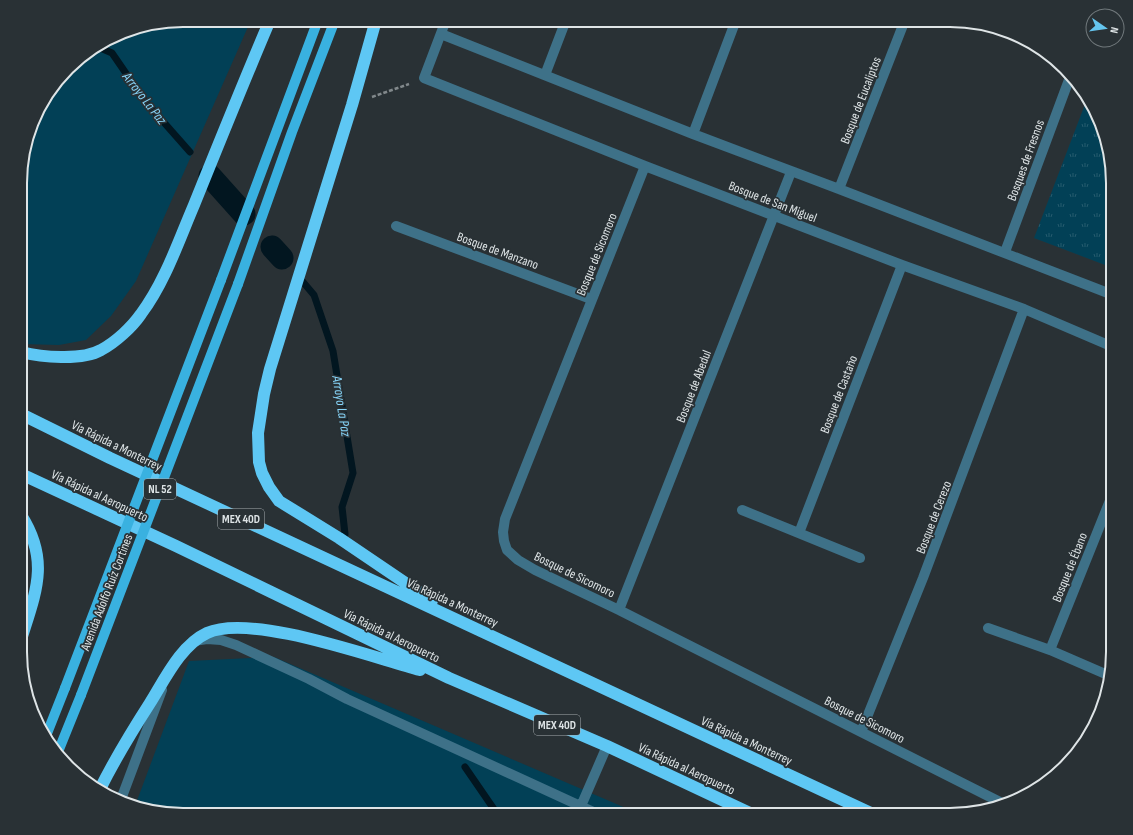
<svg xmlns="http://www.w3.org/2000/svg" width="1133" height="835" font-family="'Sofia Sans Condensed',sans-serif">
<defs>
<pattern id="park-tufts" width="24" height="20" patternUnits="userSpaceOnUse"><rect width="24" height="20" fill="#024056"/><path d="M3 7l-1-3M5 7V3M7 7l1-3M15 17l-1-3M17 17v-4M19 17l1-3" fill="none" stroke="#265b6e"/></pattern>
</defs>
<rect width="100%" height="100%" fill="#293135"/>
<path fill="#024056" d="M 183,20 L 251,20 L 136,281 L 111,316 L 86,340 L 59,345 L 21,344 L 21,162 L 42,102 L 76,60 L 131,29 Z
M 274,657 L 642,815 L 173,815 L 135,806 L 189,661 Z"/>
<path fill="url(#park-tufts)" d="M 1087,99 L 1096,111 L 1113,183 L 1113,268 L 1034,238 Z"/>
<g fill="none" stroke-linecap="round" stroke-linejoin="round">
<path stroke="#021620" stroke-width="7" d="M 98,47 L 112,53 L 145,101 L 190,152
M 303,282 L 314,295 L 333,351 L 353,473 L 342,507 L 345,534
M 465,767 L 498,815"/>
<path stroke="#021620" stroke-width="23" d="M 210,176 L 244,214
M 272,247 L 282,258"/>
<path stroke="#81888b" stroke-width="2.5" stroke-dasharray="4 2" stroke-linecap="butt" d="M 372,97 L 409,84"/>
<path stroke="#3e7188" stroke-width="10" d="M 446,20 L 424,78 L 645,166 L 902,265 L 1024,309 L 1113,347
M 441,34 L 693,134 L 839,189 L 1113,295
M 545,75 L 566,20
M 693,134 L 736,20
M 645,166 L 505,519 L 503,532 L 504,541 L 507,550 L 518,560 L 535,570 L 619,610 L 1002,803
M 839,189 L 905,20
M 396,226 L 591,299
M 1005,252 L 1070,77
M 742,510 L 860,558
M 799,533 L 902,265
M 619,610 L 791,172
M 988,628 L 1050,650 L 1110,676
M 194,641 L 207,639 L 221,640 L 236,645 L 309,679 L 347,699 L 600,815
M 1050,650 L 1113,493
M 861,732 L 923,578 L 1024,309
M 120,802 L 162,690
M 581,806 L 607,746"/>
<path stroke="#39b1e0" stroke-width="10" d="M 221,280 L 318,20
M 238,284 L 292,132 L 335,20
M 46,736 L 65,688
M 58,752 L 81,695"/>
<path stroke="#5ec7f4" stroke-width="12" d="M 376,20 L 352,105 L 270,369 L 264,394 L 258,433 L 259,462 L 262,473 L 269,487 L 279,501 L 339,538 L 432,601
M 21,352 C 41,357 82,361 101,350 C 116,342 132,327 141,314 C 165,282 179,240 194,205 C 219,143 244,81 270,20
M 21,414 L 110,458 L 875,815
M 21,474 L 176,546 L 449,678 L 607,746 L 754,815
M 20,643 C 35,594 51,562 21,515
M 100,789 C 115,759 132,731 150,703 C 165,679 181,645 207,633 C 251,613 371,657 420,670"/>
<path stroke="#39b1e0" stroke-width="10" d="M 65,688 L 221,280
M 81,695 L 238,284"/>
</g>
<g text-anchor="middle" stroke-width="3.5" stroke-linejoin="round" paint-order="stroke">
<g fill="#293135" stroke="#a8aeb1" stroke-width="1">
<rect x="144" y="479" width="32" height="20" rx="3"/>
<rect x="218" y="509" width="46" height="20" rx="3"/>
<rect x="534" y="715" width="46" height="20" rx="3"/>
</g>
<g font-size="12" font-weight="bold" fill="#dee4e6">
<text x="160" y="493">NL 52</text>
<text x="241" y="523">MEX 40D</text>
<text x="557" y="729">MEX 40D</text>
</g>
<g font-size="13" fill="#dee4e6" stroke="#293135">
<text transform="translate(860 100) rotate(-69)" y="5">Bosque de Eucaliptos</text>
<text transform="translate(1025 160) rotate(-70)" y="5">Bosques de Fresnos</text>
<text transform="translate(773 201) rotate(21)" y="5">Bosque de San Miguel</text>
<text transform="translate(498 250) rotate(20)" y="5">Bosque de Manzano</text>
<text transform="translate(596 254) rotate(-68)" y="5">Bosque de Sicomoro</text>
<text transform="translate(693 386) rotate(-69)" y="5">Bosque de Abedul</text>
<text transform="translate(838 394) rotate(-69)" y="5">Bosque de Castaño</text>
<text transform="translate(117 445) rotate(26)" y="5">Vía Rápida a Monterrey</text>
<text transform="translate(100 495) rotate(25)" y="5">Vía Rápida al Aeropuerto</text>
<text transform="translate(933 517) rotate(-69)" y="5">Bosque de Cerezo</text>
<text transform="translate(1069 567) rotate(-68)" y="5">Bosque de Ébano</text>
<text transform="translate(575 574) rotate(26)" y="5">Bosque de Sicomoro</text>
<text transform="translate(106 592) rotate(-69)" y="5">Avenida Adolfo Ruíz Cortines</text>
<text transform="translate(453 602) rotate(25)" y="5">Vía Rápida a Monterrey</text>
<text transform="translate(392 635) rotate(26)" y="5">Vía Rápida al Aeropuerto</text>
<text transform="translate(865 719) rotate(27)" y="5">Bosque de Sicomoro</text>
<text transform="translate(747 740) rotate(25)" y="5">Vía Rápida a Monterrey</text>
<text transform="translate(687 768) rotate(25)" y="5">Vía Rápida al Aeropuerto</text>
</g>
<g font-size="14" font-style="italic" fill="#86d4f8" stroke="#293135">
<text transform="translate(145 98) rotate(52)" y="5">Arroyo La Paz</text>
<text transform="translate(342 406) rotate(81)" y="5">Arroyo La Paz</text>
</g>
</g>
<path d="M0 0H1133V835H0ZM183 27H950A156 156 0 0 1 1106 183V652A156 156 0 0 1 950 808H183A156 156 0 0 1 27 652V183A156 156 0 0 1 183 27Z" fill="#293135" fill-rule="evenodd"/>
<path fill="none" stroke="#dee4e6" stroke-width="2" d="M183 27H950A156 156 0 0 1 1106 183V652A156 156 0 0 1 950 808H183A156 156 0 0 1 27 652V183A156 156 0 0 1 183 27Z"/>
<g transform="translate(1105 28) rotate(103)"><circle r="19" fill="#293135" stroke="#71797c"/>
<path d="M0-3L7 15L0 10L-7 15Z" fill="#65c5ee"/>
<text y="-6" font-size="11" font-weight="bold" text-anchor="middle" fill="#dee4e6">N</text>
</g>
</svg>
